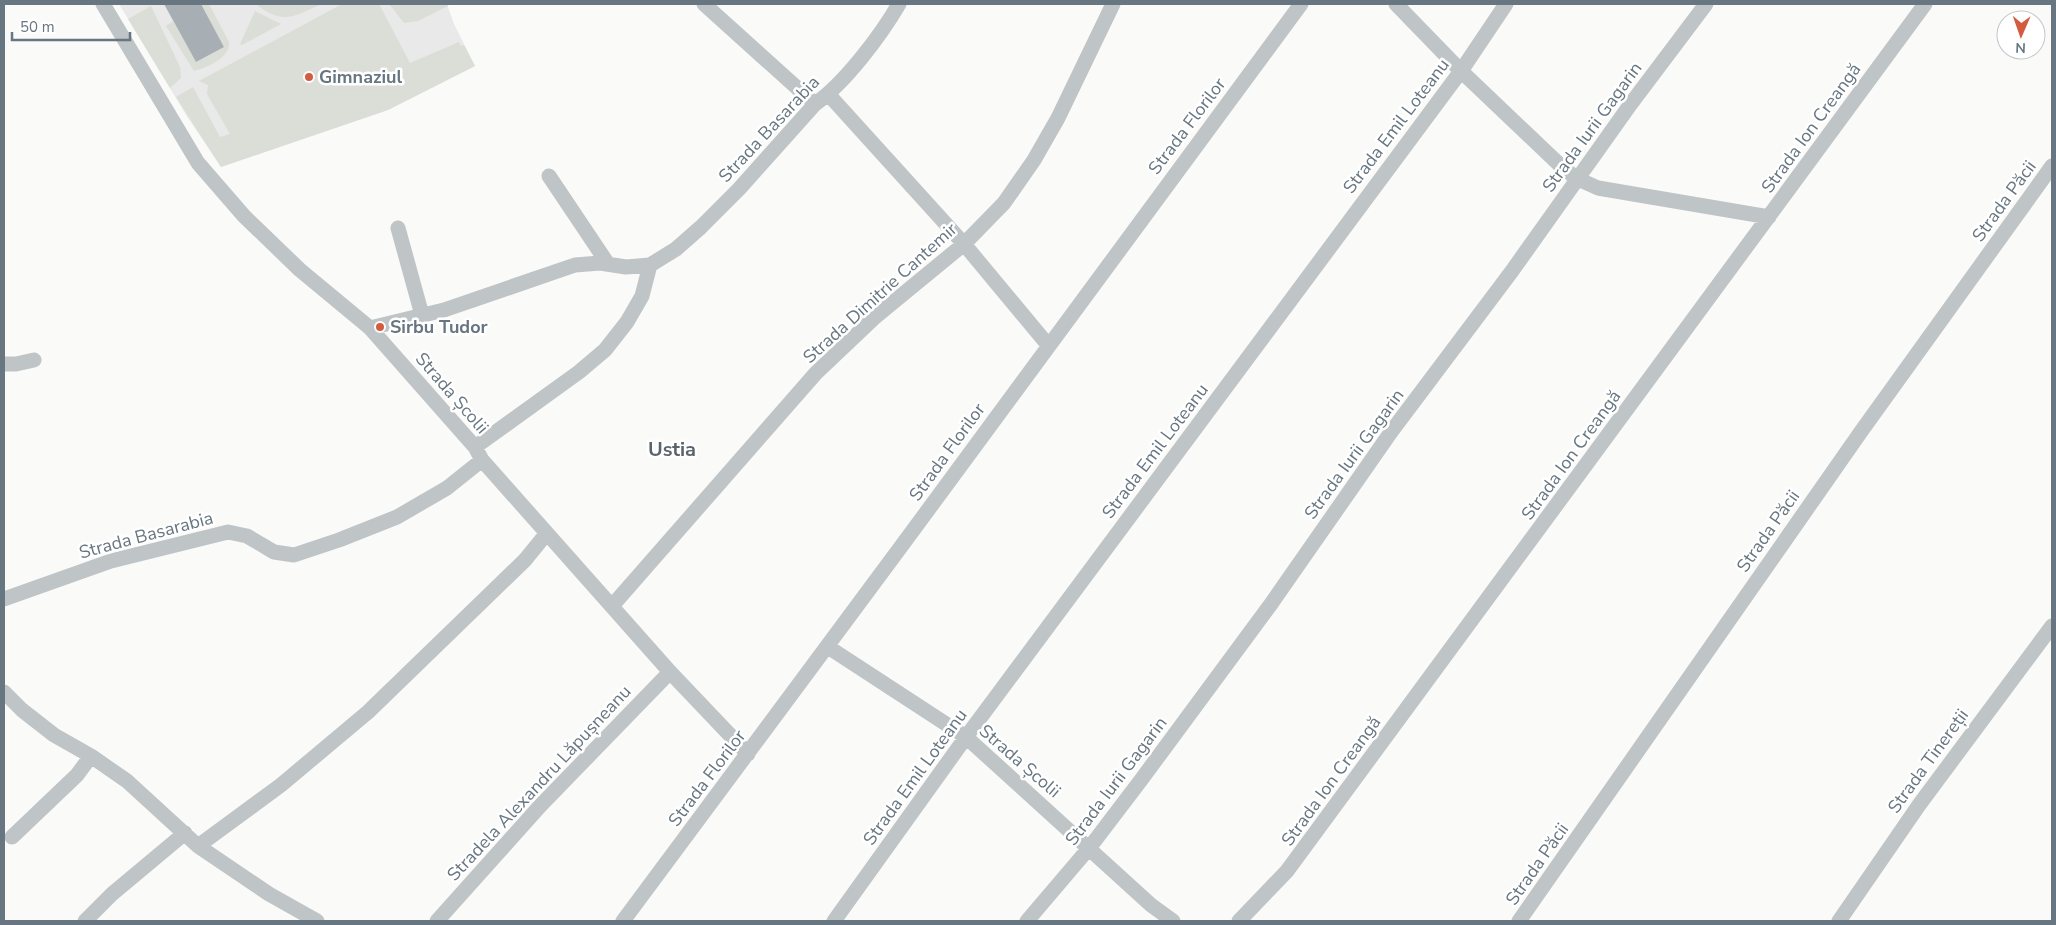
<svg xmlns="http://www.w3.org/2000/svg" width="2056" height="925" font-family="'Nunito Sans',sans-serif">
<rect width="100%" height="100%" fill="#fafaf8"/>
<path fill="#e8e9e8" d="M 119,4 L 447,4 L 454,24 L 475,66 L 388,110 L 221,167 L 188,118 Z"/>
<path fill="#daded7" d="M 201,4 L 209,4 L 229,42 C 231,58 206,68 194,71 L 166,26 L 173,21 L 196,62 L 224,47 Z
M 256,4 L 321,4 C 294,17 282,25 256,4 Z
M 342,4 L 379,4 L 410,63 L 459,42 L 461,46 L 464,45 L 475,66 L 388,110 L 221,167 L 176,97 L 193,87 L 220,137 L 230,134 L 207,94 L 208,85 L 199,81 Z
M 389,4 L 447,4 L 448,6 L 418,21 L 404,23 Z
M 151,6 L 180,67 L 181,78 L 170,88 L 128,19 Z
M 255,11 L 281,24 L 242,45 L 240,44 Z"/>
<path fill="#a7afb4" d="M 164,4 L 201,4 L 224,47 L 196,62 Z"/>
<g fill="none" stroke-linecap="round" stroke-linejoin="round">
<path stroke="#bfc4c7" stroke-width="15" d="M 103,4 L 198,163 L 244,216 L 300,270 L 370,328 L 475,447 L 482,460 L 670,672 L 748,754
M 704,4 L 815,104
M 1396,4 L 1461,71 L 1563,168 L 1578,179 L 1598,188 L 1769,217
M 829,95 L 964,244 L 1048,345
M 549,176 L 608,264
M 398,228 L 422,315
M 370,328 L 444,310 L 575,265 L 600,263 L 626,267 L 650,265 L 676,249 L 701,227 L 739,189 L 815,104 C 845,83 881,35 899,4
M 4,364 L 16,364 L 34,360
M 475,447 L 579,372 L 605,350 L 627,322 L 642,296 L 650,265
M 4,599 L 111,561 L 228,532 L 247,536 L 274,552 L 294,555 L 339,540 L 397,517 L 447,488 L 482,460
M 612,606 L 816,373 L 874,318 L 964,244 L 1004,203 L 1034,160 L 1058,118 L 1113,4
M 828,647 L 966,737 L 1151,905 L 1173,921
M 4,692 L 22,710 L 54,735 L 91,756 L 127,781 L 198,846 L 269,894 L 317,921
M 12,837 L 77,775 L 91,756
M 198,846 L 281,785 L 368,712 L 525,560 L 547,533
M 85,921 L 112,894 L 185,833
M 437,921 L 540,806 L 670,672
M 623,921 C 851,617 1075,309 1301,4
M 834,921 L 966,737 L 1461,71 L 1506,4
M 1027,921 L 1090,847 L 1141,780 L 1271,604 L 1391,432 L 1512,271 L 1630,105 L 1706,4
M 1239,921 L 1287,871 L 1925,4
M 1519,921 L 1860,433 L 2052,166
M 1839,921 L 1919,805 L 2052,626"/>
</g>
<g fill="#d35c3f" stroke="#fff" stroke-width="2">
<circle cx="309" cy="77" r="5"/>
<circle cx="380" cy="327" r="5"/>
</g>
<g text-anchor="middle" stroke-width="5" stroke-linejoin="round" paint-order="stroke">
<g font-size="18" font-weight="bold" fill="#677680" stroke="#fff" text-anchor="start">
<text x="319" y="83">Gimnaziul</text>
<text x="390" y="333">Sirbu Tudor</text>
</g>
<g font-size="18" fill="#677680" stroke="#fff">
<text transform="translate(1187 126) rotate(-53)" y="6">Strada Florilor</text>
<text transform="translate(1396 126) rotate(-53)" y="6">Strada Emil Loteanu</text>
<text transform="translate(1592 127) rotate(-54)" y="6">Strada Iurii Gagarin</text>
<text transform="translate(1811 128) rotate(-54)" y="6">Strada Ion Creangă</text>
<text transform="translate(769 129) rotate(-47)" y="6">Strada Basarabia</text>
<text transform="translate(2004 201) rotate(-54)" y="6">Strada Păcii</text>
<text transform="translate(880 293) rotate(-42)" y="6">Strada Dimitrie Cantemir</text>
<text transform="translate(452 393) rotate(49)" y="6">Strada Școlii</text>
<text transform="translate(1155 451) rotate(-53)" y="6">Strada Emil Loteanu</text>
<text transform="translate(947 452) rotate(-54)" y="6">Strada Florilor</text>
<text transform="translate(1354 454) rotate(-54)" y="6">Strada Iurii Gagarin</text>
<text transform="translate(1571 455) rotate(-54)" y="6">Strada Ion Creangă</text>
<text transform="translate(1768 531) rotate(-55)" y="6">Strada Păcii</text>
<text transform="translate(146 535) rotate(-15)" y="6">Strada Basarabia</text>
<text transform="translate(1020 761) rotate(41)" y="6">Strada Școlii</text>
<text transform="translate(1928 761) rotate(-54)" y="6">Strada Tinereții</text>
<text transform="translate(915 777) rotate(-54)" y="6">Strada Emil Loteanu</text>
<text transform="translate(707 778) rotate(-53)" y="6">Strada Florilor</text>
<text transform="translate(1116 781) rotate(-53)" y="6">Strada Iurii Gagarin</text>
<text transform="translate(1331 781) rotate(-54)" y="6">Strada Ion Creangă</text>
<text transform="translate(539 783) rotate(-47)" y="6">Stradela Alexandru Lăpușneanu</text>
<text transform="translate(1537 864) rotate(-55)" y="6">Strada Păcii</text>
</g>
<g font-size="20" font-weight="bold" fill="#59646c" stroke="#fff">
<text x="672" y="456">Ustia</text>
</g>
</g>
<rect width="2056" height="925" fill="none" stroke="#677680" stroke-width="10"/>
<g transform="translate(2021 35) rotate(182)"><circle r="24" fill="#ffffff" stroke="#c2c8cc"/>
<path d="M0-4L9 19L0 12L-9 19Z" fill="#d35c3f"/>
<text y="-8" font-size="14" font-weight="bold" text-anchor="middle" fill="#677680">N</text>
</g>
<path d="M12 32v8h118v-8" fill="none" stroke="#677680" stroke-width="2.5"/>
<text x="20" y="32" font-size="15" fill="#677680" stroke="#ffffff" stroke-width="4" paint-order="stroke">50 m</text>
</svg>
